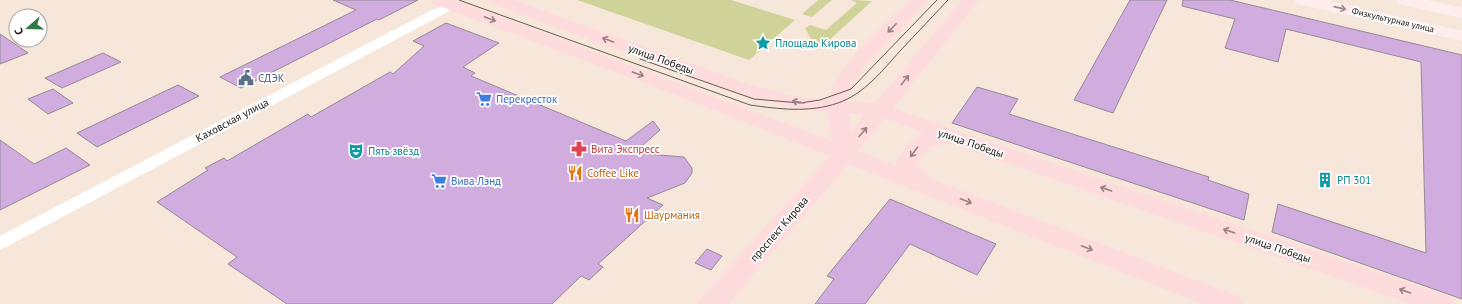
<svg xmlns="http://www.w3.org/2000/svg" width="1462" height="304" font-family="'PT Sans',sans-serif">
<rect width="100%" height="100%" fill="#f7e7da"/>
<path fill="#cfd299" d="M 577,0 L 731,0 L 795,20 L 749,60 Z
M 818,0 L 832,0 L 812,17 L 802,14 Z
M 851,0 L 872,1 L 822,47 L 814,45 L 805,28 L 810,25 L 826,30 L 857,3 Z"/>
<path fill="#d1addf" stroke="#948998" d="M 333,0 L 418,0 L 379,20 L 377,19 L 241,88 L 220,77 L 356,10 Z
M 1130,0 L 1167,0 L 1113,113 L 1074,100 Z
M 1183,0 L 1230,0 L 1462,55 L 1462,299 L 1272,232 L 1278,204 L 1426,253 L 1421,62 L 1286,29 L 1278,62 L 1225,48 L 1235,19 L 1182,6 Z
M 446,23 L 499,43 L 463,67 L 475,73 L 471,76 L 626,141 L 653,121 L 660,130 L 634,153 L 684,157 L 692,168 L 692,173 L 685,183 L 647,198 L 663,205 L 598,264 L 603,267 L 589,280 L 581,276 L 552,304 L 287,304 L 228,264 L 237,257 L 157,202 L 208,170 L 205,168 L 224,158 L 227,161 L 308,114 L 311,117 L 390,72 L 393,74 L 424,46 L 413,41 Z
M 0,34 L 28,53 L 0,64 Z
M 103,53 L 121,62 L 62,88 L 45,78 Z
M 178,85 L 199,96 L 97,147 L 77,133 Z
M 977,87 L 1018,99 L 1009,114 L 1209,177 L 1208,180 L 1249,194 L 1244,220 L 952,123 Z
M 53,89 L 73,103 L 48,114 L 28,99 Z
M 0,140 L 34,164 L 66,148 L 90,165 L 0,210 Z
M 890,199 L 996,244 L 977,275 L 910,244 L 865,304 L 815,304 L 834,279 L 827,276 Z
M 707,249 L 722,256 L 711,270 L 695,263 Z"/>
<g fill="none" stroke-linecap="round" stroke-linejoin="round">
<path fill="#fff" fill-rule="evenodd" d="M 453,2 L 457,3 L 459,5 L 457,7 L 6,247 L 0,249 L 0,236 L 430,11 Z"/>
<path fill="#ffedee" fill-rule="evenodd" d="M 1294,0 L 1325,0 L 1462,31 L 1462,41 L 1302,5 L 1296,4 Z
M 1396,0 L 1427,0 L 1462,8 L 1462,18 L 1398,4 Z"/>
<path fill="#fedcdd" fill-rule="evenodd" d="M 432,0 L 456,0 L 832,141 L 827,112 L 800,109 L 744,96 L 492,4 L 490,0 L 514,0 L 757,87 L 800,97 L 829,99 C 837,64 884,26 909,0 L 927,0 C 904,35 857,58 848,101 L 875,103 L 962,0 L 979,0 L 893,108 L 969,135 L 1452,297 L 1456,304 L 1411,304 L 952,144 C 931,145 932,143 918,161 C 920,172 929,172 934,180 L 1240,297 L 1244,304 L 1202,304 L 848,164 L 728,304 L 698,304 L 702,297 L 830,156 L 686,99 L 434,4 ZM 848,113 L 865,115 L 852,131 ZM 885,118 L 924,133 C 911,138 903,150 896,161 L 897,166 L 858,151 Z"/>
<path stroke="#645b54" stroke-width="1" d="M 459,0 L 750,105 C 779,109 809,113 838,103 C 864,94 882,71 900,51 C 916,34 932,17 948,0
M 640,59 L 754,99 L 800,103 L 820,100 L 851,89 L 937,0"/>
</g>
<defs><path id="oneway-shaft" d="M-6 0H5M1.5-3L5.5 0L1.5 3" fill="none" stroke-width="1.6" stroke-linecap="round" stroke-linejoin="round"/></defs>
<use stroke="#998c8b" href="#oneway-shaft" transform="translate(1340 8) rotate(13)"/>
<g stroke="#988382">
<use href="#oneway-shaft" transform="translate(490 19) rotate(21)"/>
<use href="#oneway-shaft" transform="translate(892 28) rotate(134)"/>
<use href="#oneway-shaft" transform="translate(608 40) rotate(-160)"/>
<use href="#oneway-shaft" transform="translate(638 74) rotate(20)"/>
<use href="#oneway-shaft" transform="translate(905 80) rotate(-51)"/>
<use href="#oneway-shaft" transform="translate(798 102) rotate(-170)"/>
<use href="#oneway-shaft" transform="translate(863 132) rotate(-50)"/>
<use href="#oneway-shaft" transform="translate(914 152) rotate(127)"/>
<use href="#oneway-shaft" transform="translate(1106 189) rotate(-161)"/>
<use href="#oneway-shaft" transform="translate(966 201) rotate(21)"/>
<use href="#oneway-shaft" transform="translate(1229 231) rotate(-161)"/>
<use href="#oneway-shaft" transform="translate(1087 248) rotate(21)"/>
<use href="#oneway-shaft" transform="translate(1405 291) rotate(-161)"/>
</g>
<defs>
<symbol id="sight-bare" viewBox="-9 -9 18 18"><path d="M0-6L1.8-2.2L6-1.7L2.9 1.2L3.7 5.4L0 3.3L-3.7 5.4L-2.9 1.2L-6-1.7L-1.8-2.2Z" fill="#0f9aa8" stroke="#fff" stroke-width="2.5" paint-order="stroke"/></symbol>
<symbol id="civic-bare" viewBox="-9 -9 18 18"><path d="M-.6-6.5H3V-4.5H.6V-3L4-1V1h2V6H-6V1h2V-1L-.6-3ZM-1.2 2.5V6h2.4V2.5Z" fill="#5c6f8a" stroke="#fff" stroke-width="2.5" paint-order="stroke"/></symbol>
<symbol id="supermarket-bare" viewBox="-9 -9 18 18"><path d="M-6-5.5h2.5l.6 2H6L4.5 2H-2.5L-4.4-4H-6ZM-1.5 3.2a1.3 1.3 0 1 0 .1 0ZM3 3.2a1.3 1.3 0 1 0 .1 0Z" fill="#3f7fe0" stroke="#fff" stroke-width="2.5" paint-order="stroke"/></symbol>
<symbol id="pharmacy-bare" viewBox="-9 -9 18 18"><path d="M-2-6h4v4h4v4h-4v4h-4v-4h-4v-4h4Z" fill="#e0444e" stroke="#fff" stroke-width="2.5" paint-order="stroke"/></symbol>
<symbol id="theatre-bare" viewBox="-9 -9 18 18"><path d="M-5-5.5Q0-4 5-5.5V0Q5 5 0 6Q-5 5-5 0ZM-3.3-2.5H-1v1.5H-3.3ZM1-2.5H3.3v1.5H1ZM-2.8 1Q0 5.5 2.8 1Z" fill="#0f9aa8" stroke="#fff" stroke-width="2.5" paint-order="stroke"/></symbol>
<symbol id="restaurant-bare" viewBox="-9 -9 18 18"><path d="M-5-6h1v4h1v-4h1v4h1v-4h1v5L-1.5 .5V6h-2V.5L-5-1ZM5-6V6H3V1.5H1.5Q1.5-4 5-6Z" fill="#e8710a" stroke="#fff" stroke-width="2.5" paint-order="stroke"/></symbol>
<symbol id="building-bare" viewBox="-9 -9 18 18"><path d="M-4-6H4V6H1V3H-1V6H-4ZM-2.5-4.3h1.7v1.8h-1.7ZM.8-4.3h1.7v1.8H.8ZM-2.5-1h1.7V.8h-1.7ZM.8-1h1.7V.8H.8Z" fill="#0f9aa8" stroke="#fff" stroke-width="2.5" paint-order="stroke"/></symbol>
</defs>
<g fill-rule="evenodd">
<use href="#sight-bare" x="752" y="32" width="22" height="22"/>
<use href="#civic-bare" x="235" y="67" width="22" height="22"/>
<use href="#supermarket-bare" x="473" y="88" width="22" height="22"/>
<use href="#pharmacy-bare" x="568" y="138" width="22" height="22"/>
<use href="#theatre-bare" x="345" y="140" width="22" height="22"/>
<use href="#restaurant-bare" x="564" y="162" width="22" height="22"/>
<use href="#building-bare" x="1314" y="169" width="22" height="22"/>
<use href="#supermarket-bare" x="428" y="170" width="22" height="22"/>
<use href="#restaurant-bare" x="621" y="204" width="22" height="22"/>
</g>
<g text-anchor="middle" stroke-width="3.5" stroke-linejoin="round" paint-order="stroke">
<g font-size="9" fill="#1c1612" stroke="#fff">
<text transform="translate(1393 20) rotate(13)" y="3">Физкультурная улица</text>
</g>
<g font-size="11" fill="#0d838f" stroke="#fff" text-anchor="start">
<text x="775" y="47">Площадь Кирова</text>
<text x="368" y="155">Пять звёзд</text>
<text x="1337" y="184">РП 301</text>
</g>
<g font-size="11" fill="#1c1612" stroke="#fff">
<text transform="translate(661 59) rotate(20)" y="4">улица Победы</text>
<text transform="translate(232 120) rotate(-28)" y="4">Каховская улица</text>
<text transform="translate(971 143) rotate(19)" y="4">улица Победы</text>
<text transform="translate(779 229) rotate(-49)" y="4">проспект Кирова</text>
<text transform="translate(1278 248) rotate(19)" y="4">улица Победы</text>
</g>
<g font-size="11" fill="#4e5e75" stroke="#fff" text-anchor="start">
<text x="258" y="82">СДЭК</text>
</g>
<g font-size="11" fill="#366cbe" stroke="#fff" text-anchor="start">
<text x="496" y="103">Перекресток</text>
<text x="451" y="185">Вива Лэнд</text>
</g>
<g font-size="11" fill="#be3a42" stroke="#fff" text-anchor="start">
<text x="591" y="153">Вита Экспресс</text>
</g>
<g font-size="11" fill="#c56008" stroke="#fff" text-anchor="start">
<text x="587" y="177">Coffee Like</text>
<text x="644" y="219">Шаурмания</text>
</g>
</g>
<g transform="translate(28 28) rotate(250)"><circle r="19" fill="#ffffff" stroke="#a4a2a0"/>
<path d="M0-3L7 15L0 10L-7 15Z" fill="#327946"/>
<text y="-6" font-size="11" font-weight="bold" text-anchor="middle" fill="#1c1612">С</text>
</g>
</svg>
